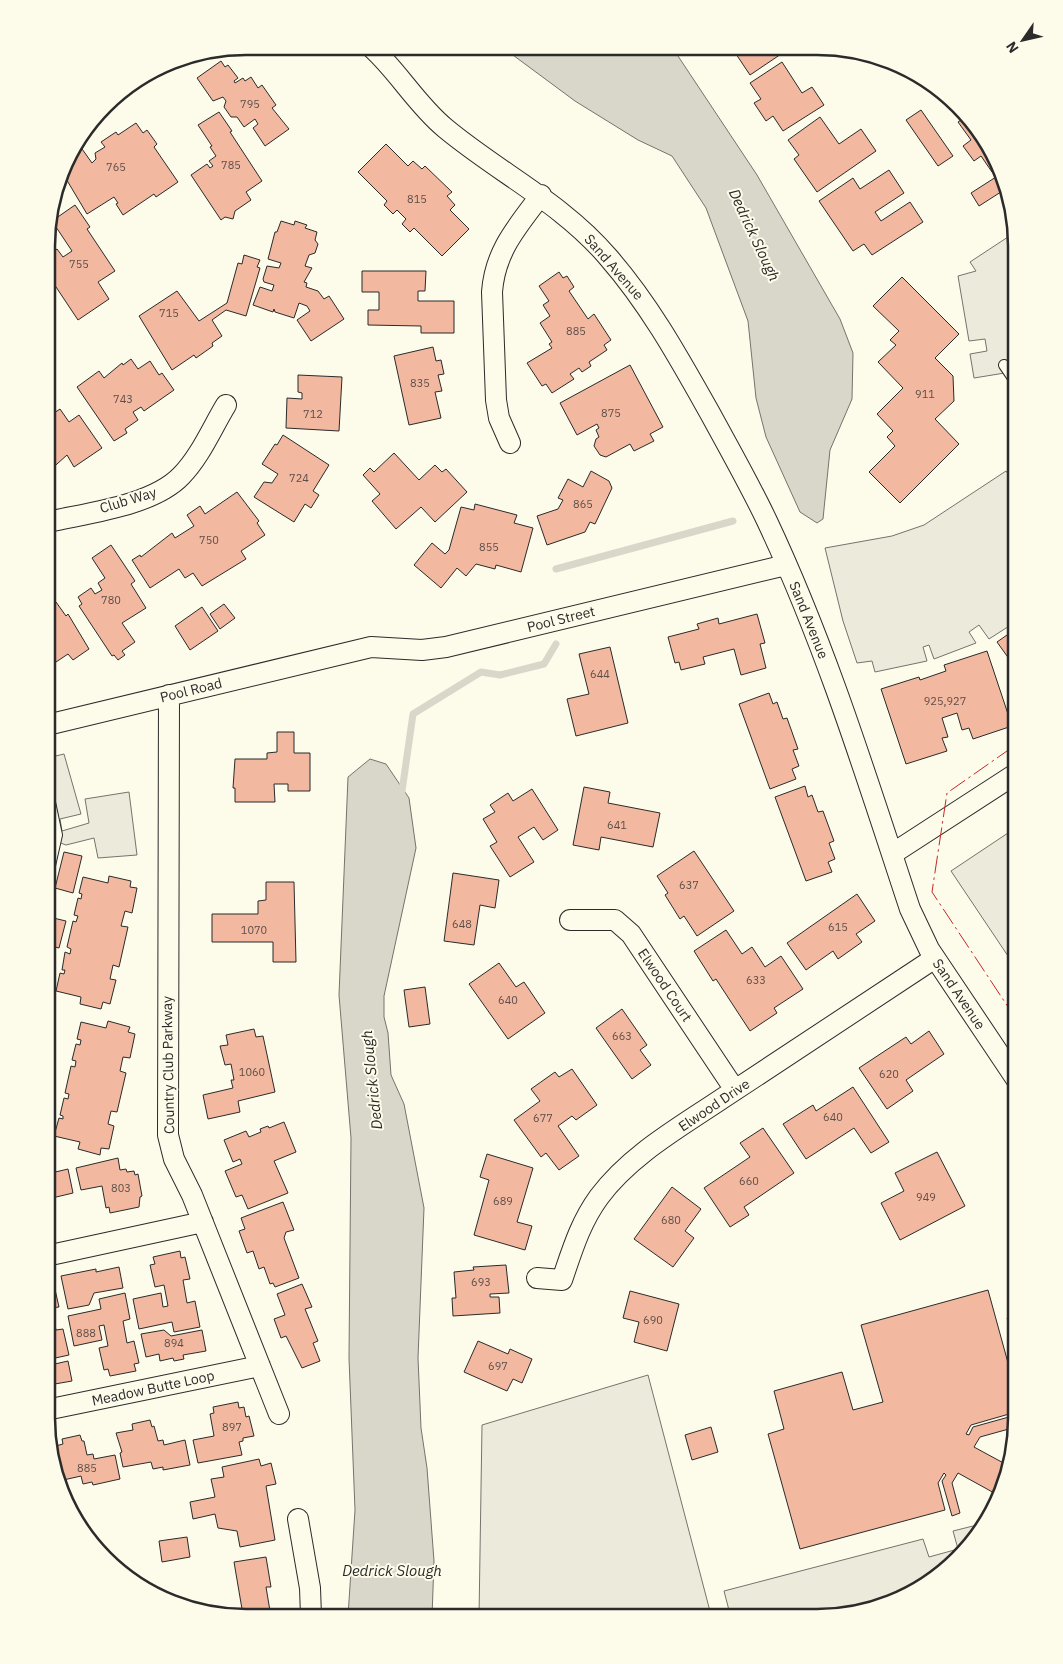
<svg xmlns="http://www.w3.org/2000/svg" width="1063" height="1664" font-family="'IBM Plex Sans',sans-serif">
<rect width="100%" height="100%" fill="#fdfbea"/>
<path fill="#ecebdb" stroke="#74746e" d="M 648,1375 L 711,1615 L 707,1617 L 479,1617 L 482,1425 Z"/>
<path fill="#eceadb" stroke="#74746e" d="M 1014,233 L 1017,246 L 1017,371 L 974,378 L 970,354 L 987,351 L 985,339 L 969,341 L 958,276 L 976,271 L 970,262 Z
M 1006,471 L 1015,483 L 1017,482 L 1017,621 L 989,639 L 979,625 L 969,632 L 976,643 L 934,659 L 929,645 L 923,647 L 927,661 L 875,672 L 872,661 L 857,663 L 843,621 L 825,548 L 892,536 L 924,525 Z
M 64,754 L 81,814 L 60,819 L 62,831 L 89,823 L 85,799 L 129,792 L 137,855 L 98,858 L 94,838 L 66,845 L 47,838 L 47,758 Z
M 1017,827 L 1016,963 L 1014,965 L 951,871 Z
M 1016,1315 L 1016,1355 L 1007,1318 Z
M 985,1523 L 976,1540 L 939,1576 L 894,1602 L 818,1618 L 731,1618 L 724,1591 L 923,1539 L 929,1557 L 958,1549 L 953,1531 Z"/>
<path fill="#d8d7c9" stroke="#74746e" d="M 502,47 L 672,47 L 757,175 L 840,319 L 853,353 L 852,399 L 830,450 L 823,519 L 817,523 L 800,512 L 766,437 L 756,398 L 748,321 L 706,208 L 672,156 L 638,140 L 575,101 Z
M 370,759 L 386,764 L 409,798 L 416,848 L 384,996 L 384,1017 L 388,1033 L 391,1075 L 404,1104 L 424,1208 L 418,1358 L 421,1428 L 427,1468 L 434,1561 L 432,1617 L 348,1616 L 355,1510 L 349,1358 L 351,1138 L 339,995 L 348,777 Z"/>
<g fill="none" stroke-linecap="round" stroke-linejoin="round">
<path stroke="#d8d7c9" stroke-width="7" d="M 556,569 L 733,521
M 401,798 L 413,714 L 481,672 L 500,675 L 544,664 L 556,644"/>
</g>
<path fill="#f2b8a0" stroke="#2b2b2b" d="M 732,48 L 790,48 L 750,75 Z
M 221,61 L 225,67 L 228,65 L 238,78 L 234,81 L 235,83 L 243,78 L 245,81 L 251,77 L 258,88 L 262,85 L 276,105 L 272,108 L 289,129 L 265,146 L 253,128 L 258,124 L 255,119 L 244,127 L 237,117 L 231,117 L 224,107 L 226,101 L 223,97 L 213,101 L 197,78 Z
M 782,62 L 802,93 L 812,87 L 824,105 L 783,131 L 773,116 L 766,121 L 754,103 L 761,99 L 750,83 Z
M 921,110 L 953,156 L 938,166 L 906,120 Z
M 219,112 L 232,131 L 230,132 L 262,181 L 246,192 L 251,200 L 235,211 L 233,219 L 225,217 L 221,220 L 191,175 L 207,164 L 210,168 L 213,166 L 209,161 L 216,156 L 210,147 L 212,146 L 198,125 Z
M 967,116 L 975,124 L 1000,166 L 992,172 L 981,156 L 974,161 L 963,146 L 971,140 L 958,122 Z
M 820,117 L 839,144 L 861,129 L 876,151 L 817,192 L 794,159 L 799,155 L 788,140 Z
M 136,123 L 143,133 L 147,130 L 157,144 L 154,147 L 178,182 L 156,197 L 154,194 L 123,215 L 116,204 L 118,203 L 114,197 L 87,214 L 62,172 L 67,157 L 80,146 L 92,163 L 96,159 L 95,153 L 105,147 L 101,142 L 116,132 L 118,135 Z
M 386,144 L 408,166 L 413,161 L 422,169 L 425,166 L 452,192 L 447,196 L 455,205 L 450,210 L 469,229 L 442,256 L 414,228 L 410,232 L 402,224 L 406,219 L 397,210 L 393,214 L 384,205 L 387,201 L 358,172 Z
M 889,170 L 904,193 L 875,212 L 881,221 L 910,202 L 923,222 L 872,255 L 864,244 L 853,251 L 819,201 L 853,178 L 860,189 Z
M 1002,173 L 1005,187 L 998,176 Z
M 996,177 L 1004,190 L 979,206 L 971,193 Z
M 75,205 L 90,227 L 87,229 L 115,271 L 98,282 L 109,299 L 78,320 L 48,275 L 48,255 L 57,249 L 63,257 L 72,251 L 52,221 Z
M 281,221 L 294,225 L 295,221 L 307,225 L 305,228 L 317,232 L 315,240 L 318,244 L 315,253 L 309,255 L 305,266 L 312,268 L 304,282 L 307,283 L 306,287 L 318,291 L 324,299 L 329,296 L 344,319 L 311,341 L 297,320 L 310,311 L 307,306 L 299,303 L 294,318 L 275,312 L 274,309 L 273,312 L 253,305 L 260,287 L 272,291 L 274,285 L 264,282 L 263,279 L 267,266 L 279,268 L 281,263 L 268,259 L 275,232 L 277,232 Z
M 244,255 L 260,260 L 257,267 L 260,268 L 246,316 L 226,310 L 212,320 L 222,336 L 212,343 L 213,346 L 196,358 L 194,355 L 172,370 L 139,316 L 177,291 L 199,321 L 227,303 L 238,263 L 242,264 Z
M 362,271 L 426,271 L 425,291 L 418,291 L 418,301 L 454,301 L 454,333 L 421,333 L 421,326 L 368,325 L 368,310 L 379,310 L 379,292 L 362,292 Z
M 559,272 L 563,278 L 567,276 L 574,287 L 569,291 L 588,319 L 594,314 L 611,340 L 604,345 L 607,350 L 589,362 L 591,366 L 582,372 L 579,368 L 570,374 L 574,379 L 552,393 L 546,384 L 542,386 L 527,363 L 552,348 L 549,344 L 552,342 L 540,323 L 550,316 L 543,305 L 549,301 L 539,286 Z
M 902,277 L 959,334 L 935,358 L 953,376 L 954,401 L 935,419 L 959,444 L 900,503 L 869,472 L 895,446 L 887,437 L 893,431 L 877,414 L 903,388 L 878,362 L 896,345 L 890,340 L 899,331 L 873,306 Z
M 433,347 L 436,361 L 441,360 L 444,374 L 438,375 L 442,391 L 435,392 L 441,418 L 409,425 L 394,356 Z
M 131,359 L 138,369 L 150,361 L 159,375 L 162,373 L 174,390 L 144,411 L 141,407 L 133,412 L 138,420 L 125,429 L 127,433 L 114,441 L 77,387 L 99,371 L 104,378 L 122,363 L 123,365 Z
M 630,365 L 663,427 L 650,434 L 654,441 L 634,451 L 630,444 L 606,457 L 600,455 L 594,446 L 596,439 L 599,437 L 596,430 L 599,428 L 597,424 L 577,435 L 560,403 Z
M 298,375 L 342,377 L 339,431 L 286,428 L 287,398 L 302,399 L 302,393 L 298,392 Z
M 60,409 L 69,422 L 79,415 L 102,448 L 74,467 L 67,455 L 48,472 L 48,417 Z
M 283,435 L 329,465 L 313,491 L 319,495 L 311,508 L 305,504 L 294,522 L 254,497 L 264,482 L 272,483 L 278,474 L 262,464 L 275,444 L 277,445 Z
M 394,453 L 419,480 L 435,465 L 442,472 L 446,469 L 467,492 L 435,522 L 421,507 L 396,529 L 372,501 L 380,494 L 363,475 L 370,468 L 374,472 Z
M 591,471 L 609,481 L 612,488 L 595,524 L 590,522 L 585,532 L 547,545 L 537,516 L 558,509 L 563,500 L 558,498 L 568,479 L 583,487 Z
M 237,492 L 259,521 L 257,523 L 265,535 L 241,551 L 246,559 L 202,586 L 193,573 L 185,578 L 179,569 L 150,588 L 132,560 L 140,555 L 141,557 L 172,533 L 175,538 L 194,526 L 187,515 L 200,506 L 205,514 Z
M 475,504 L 517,515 L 514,523 L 533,528 L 521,572 L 496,565 L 495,569 L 476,564 L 466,576 L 457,568 L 441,588 L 414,565 L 432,543 L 445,554 L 449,550 L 461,507 L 474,510 Z
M 111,545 L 135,581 L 131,584 L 146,608 L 122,623 L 135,642 L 122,651 L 125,655 L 118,660 L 114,655 L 112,656 L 79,606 L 82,604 L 78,597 L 91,588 L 95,594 L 102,590 L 98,583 L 105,578 L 92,558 Z
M 47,601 L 56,602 L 66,616 L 68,614 L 89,649 L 73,660 L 68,654 L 47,668 Z
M 224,604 L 235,618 L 220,629 L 210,614 Z
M 202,607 L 218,631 L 190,650 L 175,626 Z
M 757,614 L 765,643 L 760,644 L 766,668 L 741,675 L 734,649 L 703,657 L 705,664 L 681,670 L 679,662 L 675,663 L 668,637 L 699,629 L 697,624 L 718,618 L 719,624 Z
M 1017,628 L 1017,670 L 997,642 Z
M 610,647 L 628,723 L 576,736 L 567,699 L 589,694 L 579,654 Z
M 987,651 L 1012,726 L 973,739 L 969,728 L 962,730 L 957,713 L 942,718 L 948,737 L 942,738 L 947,751 L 906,764 L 881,689 L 919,677 L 920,680 L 946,671 L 944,665 Z
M 769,693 L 773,704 L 777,702 L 783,719 L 787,718 L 798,749 L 793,750 L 799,766 L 792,769 L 796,779 L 770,789 L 739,704 Z
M 277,732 L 294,732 L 294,753 L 310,753 L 310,791 L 288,791 L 288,784 L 274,784 L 275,802 L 235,802 L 235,788 L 233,788 L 235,759 L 267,759 L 267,753 L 277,752 Z
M 805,786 L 808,797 L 812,795 L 818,812 L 823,811 L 834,841 L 829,843 L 835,859 L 828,862 L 832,872 L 806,881 L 775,797 Z
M 584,787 L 610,792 L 608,803 L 660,813 L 653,847 L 601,837 L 599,850 L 573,845 Z
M 532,789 L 558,830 L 543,840 L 534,827 L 518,837 L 534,862 L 510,877 L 490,846 L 497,842 L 483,819 L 495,812 L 490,805 L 508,793 L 513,801 Z
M 694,851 L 734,911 L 697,936 L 684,916 L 680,919 L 665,895 L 668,893 L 657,876 Z
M 64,852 L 82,856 L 73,893 L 55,888 Z
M 453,873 L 499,880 L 495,908 L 480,905 L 474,945 L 444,941 Z
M 109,876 L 131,881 L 130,887 L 137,888 L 132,913 L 125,911 L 121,926 L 128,927 L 119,967 L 113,965 L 110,979 L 116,980 L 110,1004 L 103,1002 L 101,1009 L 80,1004 L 81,997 L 56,991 L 60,973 L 64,974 L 65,970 L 62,970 L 65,952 L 70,954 L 71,949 L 67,947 L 73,921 L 76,922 L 78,916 L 74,915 L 78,898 L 81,899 L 82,894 L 79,893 L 83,877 L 108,883 Z
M 266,882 L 294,882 L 296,962 L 273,962 L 273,942 L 212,942 L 212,914 L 258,914 L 258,901 L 266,900 Z
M 857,894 L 875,921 L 856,934 L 862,942 L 838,959 L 833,951 L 806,970 L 787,943 Z
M 49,917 L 66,921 L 59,948 L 47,945 Z
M 726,930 L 742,954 L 752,947 L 765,967 L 781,956 L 803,989 L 774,1008 L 777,1013 L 750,1031 L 716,979 L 713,981 L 694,951 Z
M 499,963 L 516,987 L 524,982 L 545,1013 L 508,1039 L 469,984 Z
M 47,969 L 52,971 L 48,989 L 47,989 Z
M 425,987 L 430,1024 L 409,1027 L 404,990 Z
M 622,1009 L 647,1045 L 640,1050 L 651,1065 L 632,1079 L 596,1028 Z
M 108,1021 L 130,1027 L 128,1032 L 135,1034 L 130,1058 L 123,1057 L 120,1071 L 126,1073 L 117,1112 L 111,1111 L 108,1124 L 114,1126 L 109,1149 L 101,1148 L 100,1155 L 78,1149 L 80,1142 L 54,1136 L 59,1118 L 63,1119 L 63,1116 L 60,1115 L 64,1098 L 68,1099 L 69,1094 L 65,1093 L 71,1066 L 75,1067 L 76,1061 L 72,1060 L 76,1044 L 80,1045 L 81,1040 L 77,1039 L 81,1022 L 106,1028 Z
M 254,1029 L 256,1037 L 263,1036 L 275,1092 L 238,1101 L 240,1112 L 208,1119 L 203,1095 L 233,1088 L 231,1080 L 234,1080 L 231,1064 L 225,1065 L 220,1046 L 228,1045 L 226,1035 Z
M 929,1031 L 944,1054 L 906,1080 L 913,1091 L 887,1109 L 859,1068 L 906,1037 L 911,1044 Z
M 47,1053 L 54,1054 L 50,1073 L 47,1072 Z
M 572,1069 L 597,1105 L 576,1120 L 572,1116 L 558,1126 L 579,1156 L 559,1170 L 546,1153 L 541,1157 L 514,1120 L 540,1101 L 531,1089 L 555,1072 L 559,1077 Z
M 853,1087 L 889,1142 L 871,1153 L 854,1128 L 806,1159 L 783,1124 L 813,1105 L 816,1111 Z
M 284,1122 L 296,1152 L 274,1161 L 288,1193 L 248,1209 L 242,1195 L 236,1197 L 225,1171 L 242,1164 L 240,1159 L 233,1162 L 224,1140 L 246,1131 L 249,1137 L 261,1132 L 260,1129 L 268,1126 L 269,1128 Z
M 763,1128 L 794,1173 L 744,1207 L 749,1215 L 730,1227 L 704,1188 L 750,1157 L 740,1143 Z
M 937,1152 L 965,1206 L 900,1240 L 881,1203 L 904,1191 L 895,1173 Z
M 487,1154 L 533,1168 L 517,1222 L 532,1226 L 525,1250 L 474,1235 L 489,1180 L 480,1177 Z
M 118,1158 L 120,1170 L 126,1169 L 127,1172 L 134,1171 L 135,1175 L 138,1174 L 142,1196 L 140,1197 L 139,1207 L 110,1213 L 109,1207 L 106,1208 L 102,1186 L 81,1190 L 76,1168 Z
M 68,1169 L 73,1193 L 52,1198 L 53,1203 L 47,1204 L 50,1219 L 48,1219 L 49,1226 L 47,1226 L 47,1174 Z
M 672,1187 L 701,1209 L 685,1231 L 694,1238 L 673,1267 L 634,1239 Z
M 283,1202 L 294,1230 L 286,1232 L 284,1238 L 299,1278 L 275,1287 L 273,1283 L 270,1284 L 264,1267 L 259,1269 L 253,1251 L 247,1253 L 239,1231 L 245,1229 L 241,1218 Z
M 180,1251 L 181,1258 L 185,1257 L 190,1279 L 183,1280 L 187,1303 L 195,1301 L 200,1327 L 174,1332 L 172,1322 L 139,1329 L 133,1299 L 161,1293 L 163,1307 L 168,1306 L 164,1285 L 155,1287 L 150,1265 L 155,1264 L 153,1257 Z
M 506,1265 L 509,1293 L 490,1294 L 490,1297 L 499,1297 L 500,1313 L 453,1316 L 452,1298 L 456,1298 L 454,1272 L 474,1270 L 473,1267 Z
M 119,1267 L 123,1288 L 94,1293 L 89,1305 L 68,1309 L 61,1276 L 96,1269 L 96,1272 Z
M 48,1279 L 50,1286 L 54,1285 L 59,1307 L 51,1308 L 56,1330 L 63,1329 L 69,1355 L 46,1360 L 46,1280 Z
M 302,1284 L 312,1307 L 305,1309 L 318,1341 L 313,1343 L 320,1361 L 302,1368 L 286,1336 L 281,1338 L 274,1319 L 285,1315 L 277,1294 Z
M 988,1290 L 1016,1392 L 1016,1412 L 971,1425 L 966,1434 L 969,1435 L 973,1427 L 1016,1415 L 1016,1427 L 980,1437 L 974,1447 L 1009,1466 L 996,1494 L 958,1473 L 952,1483 L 960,1513 L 952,1516 L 942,1481 L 946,1475 L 944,1473 L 938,1483 L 945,1510 L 800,1549 L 768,1434 L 784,1429 L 774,1391 L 842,1372 L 853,1410 L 883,1402 L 861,1325 Z
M 630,1291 L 679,1304 L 667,1351 L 634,1342 L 639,1322 L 623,1318 Z
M 125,1293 L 130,1319 L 123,1321 L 127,1343 L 134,1341 L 139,1363 L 134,1364 L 136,1371 L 110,1376 L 108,1369 L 104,1370 L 99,1348 L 108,1346 L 104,1325 L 99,1326 L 102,1340 L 74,1346 L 68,1316 L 101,1309 L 99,1299 Z
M 164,1330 L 171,1336 L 202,1330 L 206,1351 L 183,1355 L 184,1359 L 174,1361 L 173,1358 L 160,1361 L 159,1354 L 146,1357 L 141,1334 Z
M 478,1341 L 508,1354 L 510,1349 L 532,1359 L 522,1383 L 513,1379 L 507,1391 L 464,1372 Z
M 68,1361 L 72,1381 L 49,1385 L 50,1388 L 46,1389 L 46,1366 Z
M 238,1402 L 239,1408 L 244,1407 L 246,1417 L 249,1416 L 254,1436 L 243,1438 L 243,1441 L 239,1442 L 242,1455 L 198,1463 L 193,1440 L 214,1436 L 210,1414 L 214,1413 L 213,1407 Z
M 150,1420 L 152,1427 L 154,1426 L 158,1441 L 163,1440 L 164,1445 L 185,1440 L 190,1465 L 163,1470 L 163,1467 L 153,1469 L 151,1462 L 123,1467 L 120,1453 L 122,1452 L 116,1433 L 133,1430 L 132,1424 Z
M 711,1427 L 718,1452 L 692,1460 L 685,1435 Z
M 80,1435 L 82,1441 L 84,1441 L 87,1455 L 93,1454 L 94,1459 L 115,1455 L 120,1479 L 93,1485 L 92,1482 L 83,1484 L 81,1476 L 59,1481 L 52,1447 L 63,1444 L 62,1439 Z
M 259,1459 L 261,1466 L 271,1463 L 276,1484 L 266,1486 L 275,1540 L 240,1547 L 237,1531 L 218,1528 L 215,1514 L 193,1519 L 190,1502 L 215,1497 L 211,1479 L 224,1477 L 222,1467 Z
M 187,1537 L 190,1557 L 162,1562 L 159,1541 Z
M 266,1557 L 271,1587 L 266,1587 L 270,1611 L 243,1615 L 234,1562 Z"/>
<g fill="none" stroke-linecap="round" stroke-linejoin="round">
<defs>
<path id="lane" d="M 1004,365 L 1017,384
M 47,879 L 57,835 L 47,788"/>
<path id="street" d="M 371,47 C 398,71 416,104 445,128 C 499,173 562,203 608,257 C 650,305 680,360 711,415 C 730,450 750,485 767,521 C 826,646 867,779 910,909 L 929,949 L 1016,1079
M 510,443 L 499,418 L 496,400 L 492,292 C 495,251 517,227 541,195
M 48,522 C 87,513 152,506 181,476 C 200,457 212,428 226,405
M 169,695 L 168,1135 L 174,1159 L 192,1195 L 279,1414
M 47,725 L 371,647 L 422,650 L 446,647 L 786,565
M 892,854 L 1017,773
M 570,920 L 615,920 L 631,934 L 735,1090
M 46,1256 L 203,1222
M 537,1278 L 562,1280 C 572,1251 580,1223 599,1197 C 630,1155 680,1127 723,1098 C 793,1051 864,1005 935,958
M 46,1410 L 260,1366
M 298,1519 L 310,1588 L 311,1616"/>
</defs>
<use href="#lane" stroke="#2b2b2b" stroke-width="12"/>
<use href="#street" stroke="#2b2b2b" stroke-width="22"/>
<use href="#lane" stroke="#fdfbea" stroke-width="10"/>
<use href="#street" stroke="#fdfbea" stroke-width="20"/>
<path stroke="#c62828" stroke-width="1" stroke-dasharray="18 4 2.5 4" stroke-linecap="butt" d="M 1016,1019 L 932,892 L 947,793 L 1017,744"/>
</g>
<g text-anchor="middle" stroke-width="4" stroke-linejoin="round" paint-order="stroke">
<g font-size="11" fill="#5d4e48">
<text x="250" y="108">795</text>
<text x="231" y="169">785</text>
<text x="116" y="171">765</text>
<text x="417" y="203">815</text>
<text x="79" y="268">755</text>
<text x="169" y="317">715</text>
<text x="576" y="335">885</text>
<text x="420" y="387">835</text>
<text x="925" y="398">911</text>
<text x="123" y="403">743</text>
<text x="611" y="417">875</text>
<text x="313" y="418">712</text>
<text x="299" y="482">724</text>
<text x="583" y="508">865</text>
<text x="209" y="544">750</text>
<text x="489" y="551">855</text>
<text x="111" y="604">780</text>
<text x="600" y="678">644</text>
<text x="945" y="705">925,927</text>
<text x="617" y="829">641</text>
<text x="689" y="889">637</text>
<text x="462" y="928">648</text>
<text x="838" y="931">615</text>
<text x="254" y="934">1070</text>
<text x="756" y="984">633</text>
<text x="508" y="1004">640</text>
<text x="622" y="1040">663</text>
<text x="252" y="1076">1060</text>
<text x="889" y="1078">620</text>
<text x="833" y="1121">640</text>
<text x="543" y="1122">677</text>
<text x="749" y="1185">660</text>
<text x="121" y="1192">803</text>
<text x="926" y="1201">949</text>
<text x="503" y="1205">689</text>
<text x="671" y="1224">680</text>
<text x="481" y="1286">693</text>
<text x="653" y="1324">690</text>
<text x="86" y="1337">888</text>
<text x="174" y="1347">894</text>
<text x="498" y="1370">697</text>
<text x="232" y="1431">897</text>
<text x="87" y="1472">885</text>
</g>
<g font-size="14" fill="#2b2b2b" stroke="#fdfbea">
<text transform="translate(614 267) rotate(49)" y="5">Sand Avenue</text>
<text transform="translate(128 500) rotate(-17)" y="5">Club Way</text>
<text transform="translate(561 619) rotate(-14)" y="5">Pool Street</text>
<text transform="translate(809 620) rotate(68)" y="5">Sand Avenue</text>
<text transform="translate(191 690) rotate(-14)" y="5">Pool Road</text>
<text transform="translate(665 985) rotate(56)" y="5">Elwood Court</text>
<text transform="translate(959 994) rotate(56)" y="5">Sand Avenue</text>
<text transform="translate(168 1065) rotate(-91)" y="5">Country Club Parkway</text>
<text transform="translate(714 1105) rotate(-34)" y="5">Elwood Drive</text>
<text transform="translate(153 1388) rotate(-12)" y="5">Meadow Butte Loop</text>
</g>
<g font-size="15" font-style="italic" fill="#2b2b2b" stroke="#fdfbea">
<text transform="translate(754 235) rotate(65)" y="5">Dedrick Slough</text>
<text transform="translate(372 1080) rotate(-96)" y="5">Dedrick Slough</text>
<text x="392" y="1576">Dedrick Slough</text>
</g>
</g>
<path d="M0 0H1063V1664H0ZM246 55H817A191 191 0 0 1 1008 246V1418A191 191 0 0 1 817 1609H246A191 191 0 0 1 55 1418V246A191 191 0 0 1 246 55Z" fill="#fdfbea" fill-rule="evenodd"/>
<path fill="none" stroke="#2b2b2b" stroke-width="2.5" d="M246 55H817A191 191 0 0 1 1008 246V1418A191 191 0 0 1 817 1609H246A191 191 0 0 1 55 1418V246A191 191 0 0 1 246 55Z"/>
<g transform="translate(1023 40) rotate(236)" stroke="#fdfbea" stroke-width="4" paint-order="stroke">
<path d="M0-4L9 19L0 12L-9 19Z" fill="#2b2b2b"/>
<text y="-8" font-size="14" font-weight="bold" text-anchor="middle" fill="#2b2b2b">N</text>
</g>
</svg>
